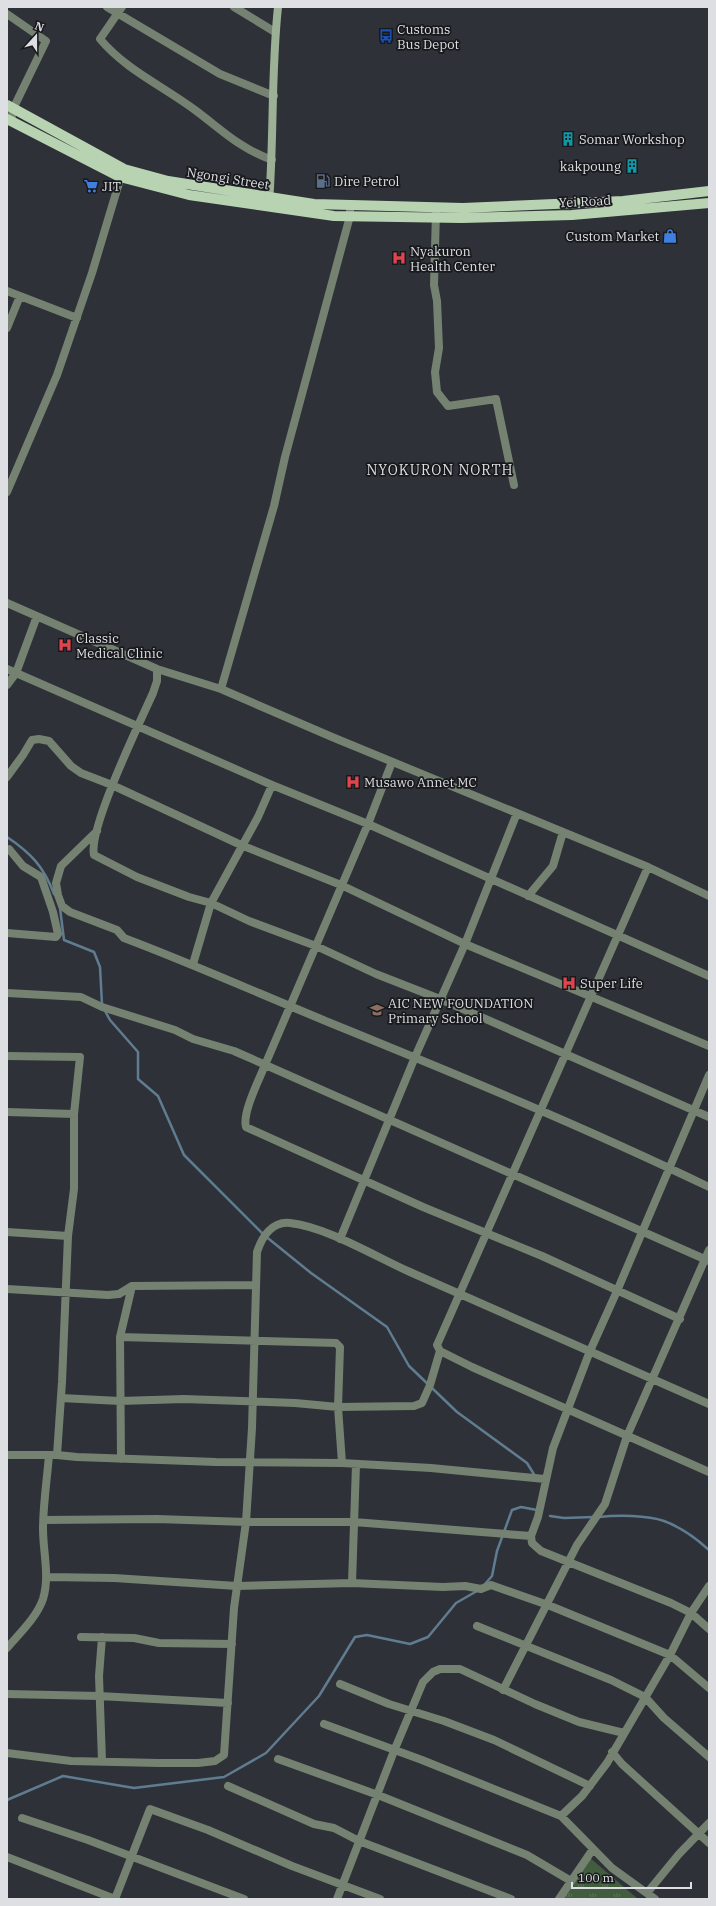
<svg xmlns="http://www.w3.org/2000/svg" width="716" height="1906" font-family="'IBM Plex Serif',serif">
<defs>
<pattern id="grass-tufts" width="24" height="20" patternUnits="userSpaceOnUse"><rect width="24" height="20" fill="#425c3e"/><path d="M3 7l-1-3M5 7V3M7 7l1-3M15 17l-1-3M17 17v-4M19 17l1-3" fill="none" stroke="#5d735a"/></pattern>
</defs>
<rect width="100%" height="100%" fill="#2e3137"/>
<path fill="url(#grass-tufts)" d="M 589,1857 L 638,1899 L 560,1899 Z"/>
<g fill="none" stroke-linecap="round" stroke-linejoin="round">
<path stroke="#607c91" stroke-width="2.5" d="M 7,837 C 31,853 44,867 54,894
M 60,908 L 64,940 L 94,952 L 100,967 L 102,1004
M 105,1011 L 110,1020 L 138,1052 L 138,1079 L 158,1096 L 184,1155 L 264,1235 L 311,1273 L 387,1327 L 409,1366 L 457,1412 L 527,1463 L 535,1476
M 550,1516 L 564,1518 L 594,1517
M 599,1517 C 617,1515 647,1515 664,1521 C 680,1527 697,1539 709,1550
M 485,1584 L 492,1576 L 497,1551 L 512,1510 L 521,1507 L 537,1510
M 7,1800 L 63,1776 L 134,1788 L 224,1777 L 266,1753 L 319,1696 L 355,1637 L 367,1635 L 410,1644 L 428,1637 L 456,1603 L 477,1591"/>
<path stroke="#758271" stroke-width="8" d="M 107,7 L 220,74 L 274,96
M 122,7 L 100,39 C 126,70 163,86 195,110 C 222,130 239,148 272,160
M 234,7 L 275,32
M 7,14 L 46,41 L 13,109 L 11,121
M 436,212 L 434,285 L 437,301 L 439,348 L 435,372 L 437,392 L 448,406 L 496,399 L 514,485
M 7,291 L 77,318
M 7,328 L 20,296
M 7,492 L 57,375 L 92,273 L 122,173
M 7,603 L 157,669 L 221,689 L 332,737 L 648,867 L 709,896
M 7,669 L 272,785 L 368,824 L 709,976
M 157,669 L 157,681 L 153,693 C 140,722 88,829 94,855 L 137,877 L 189,897 L 211,903 L 258,817 L 272,785
M 7,685 L 16,673 L 37,616
M 221,689 L 274,506 L 285,457 L 350,216 L 350,206
M 392,762 L 368,824 L 265,1065 C 259,1080 242,1113 246,1127 L 423,1207 L 542,1256 L 680,1319
M 7,777 L 23,755 L 32,740 L 39,739 L 49,741 L 71,766 L 81,773 L 112,785 L 241,845 L 341,885 L 465,944 L 709,1046
M 97,831 L 61,866 L 56,883 L 58,895 L 62,906 L 70,912 L 117,930 L 124,938 C 193,964 260,994 328,1022 C 456,1074 584,1127 709,1187
M 7,850 L 9,849 L 23,866 L 41,877 L 53,912 L 58,934 L 56,937 L 7,933
M 648,867 L 437,1345 L 440,1351 L 472,1367 L 709,1472
M 528,896 L 553,866 L 563,832
M 193,964 L 211,903 L 249,921 L 316,946 L 376,974 L 440,999 L 709,1117
M 7,993 L 81,997 L 102,1007 L 175,1030 L 193,1039 L 234,1051 L 709,1261
M 7,1056 L 80,1057 L 74,1114 L 74,1189 L 68,1236 L 62,1382 L 57,1455
M 709,1075 L 617,1291 L 590,1351 L 553,1448 L 538,1517 L 531,1536 L 532,1543 L 541,1551 L 671,1603 L 691,1613 L 709,1629
M 7,1112 L 74,1114
M 7,1232 L 68,1236
M 340,1239 L 415,1057 L 465,944 L 517,813
M 7,1289 L 108,1295 L 119,1294 L 132,1286 L 255,1285
M 120,1337 L 336,1343 L 340,1347 L 338,1407 L 342,1463
M 61,1398 L 120,1401 L 184,1399 L 295,1403 L 338,1407 L 414,1406 L 422,1403 L 430,1385 L 440,1351
M 7,1455 L 57,1455 L 77,1457 L 216,1462 L 342,1463 L 431,1468 L 545,1479
M 121,1459 L 120,1337 L 132,1286
M 44,1520 L 157,1519 L 246,1522 L 354,1522 L 531,1536
M 47,1577 L 114,1578 L 237,1586 L 352,1583 L 443,1587 L 465,1586 L 481,1589 L 491,1585 L 548,1605 L 670,1655 L 709,1688
M 352,1583 L 356,1465
M 477,1626 L 611,1680 L 645,1697 L 664,1718 L 709,1757
M 81,1637 L 134,1638 L 159,1643 L 232,1644
M 7,1648 C 19,1634 37,1617 43,1599 C 50,1576 43,1552 43,1529 C 43,1505 47,1480 49,1455
M 340,1684 L 389,1704 L 444,1721 L 494,1740 L 590,1786
M 503,1690 L 577,1545 L 605,1504 L 627,1436 L 709,1250
M 7,1694 L 99,1696 L 228,1703
M 324,1724 L 422,1760 L 561,1816 L 612,1868 L 655,1899
M 612,1752 L 622,1764 L 709,1843
M 7,1753 L 71,1761 L 159,1763 L 198,1763 L 215,1761 L 224,1755 L 234,1608 L 246,1522 L 252,1428 L 257,1252 C 262,1237 272,1221 290,1223 C 327,1227 376,1257 410,1272 C 510,1316 609,1360 709,1404
M 278,1759 L 378,1795 L 527,1855 L 571,1881
M 102,1761 L 99,1676 L 102,1637
M 228,1786 L 314,1824 L 334,1828 L 359,1841 L 511,1899
M 561,1816 L 582,1796 L 607,1763 L 670,1655 L 691,1613 L 709,1586
M 22,1818 L 88,1840 L 244,1899
M 7,1857 L 115,1899
M 647,1893 L 679,1854 L 709,1823
M 115,1899 L 150,1809 L 208,1830 L 292,1866 L 380,1899
M 337,1899 L 394,1751 L 423,1682 L 433,1672 L 440,1669 L 460,1669 L 535,1704 L 579,1722 L 624,1733
M 559,1899 L 593,1849"/>
<path stroke="#9bb095" stroke-width="8" d="M 269,203 C 274,137 271,72 278,7"/>
<path stroke="#b8d3b1" stroke-width="10" d="M 7,105 L 124,169 L 168,181 L 314,204 L 463,208 L 623,201 L 709,191
M 7,119 L 120,177 L 189,195 L 334,216 L 462,218 L 572,215 L 709,203"/>
</g>
<defs>
<symbol id="bus-bare" viewBox="-9 -9 18 18"><path d="M-5-6H5V4H4V6H2V4H-2V6H-4V4H-5ZM-3.5-4V0h7V-4ZM-3.5 1.2v1.5H-2V1.2ZM2 1.2v1.5H3.5V1.2Z" fill="#1a4fb4" stroke="#18191c" stroke-width="2.5" paint-order="stroke"/></symbol>
<symbol id="building-bare" viewBox="-9 -9 18 18"><path d="M-4-6H4V6H1V3H-1V6H-4ZM-2.5-4.3h1.7v1.8h-1.7ZM.8-4.3h1.7v1.8H.8ZM-2.5-1h1.7V.8h-1.7ZM.8-1h1.7V.8H.8Z" fill="#0f9aa8" stroke="#18191c" stroke-width="2.5" paint-order="stroke"/></symbol>
<symbol id="fuel-bare" viewBox="-9 -9 18 18"><path d="M-5.5-6h7V0h2V4h1.3V-2.5L3-4.5l.8-.8L6-3V5H2.5V1h-1V6h-7ZM-4.2-4.7v3.2H.2V-4.7Z" fill="#5c6f8a" stroke="#18191c" stroke-width="2.5" paint-order="stroke"/></symbol>
<symbol id="supermarket-bare" viewBox="-9 -9 18 18"><path d="M-6-5.5h2.5l.6 2H6L4.5 2H-2.5L-4.4-4H-6ZM-1.5 3.2a1.3 1.3 0 1 0 .1 0ZM3 3.2a1.3 1.3 0 1 0 .1 0Z" fill="#3f7fe0" stroke="#18191c" stroke-width="2.5" paint-order="stroke"/></symbol>
<symbol id="shop-bare" viewBox="-9 -9 18 18"><path d="M-5-2.5h2.3a2.7 3.5 0 0 1 5.4 0H5L5.5 6h-11ZM-1.5-2.5h3a1.5 2.3 0 0 0-3 0Z" fill="#3f7fe0" stroke="#18191c" stroke-width="2.5" paint-order="stroke"/></symbol>
<symbol id="hospital-bare" viewBox="-9 -9 18 18"><path d="M-5-5h3v3.5h4V-5h3V5h-3V1.5h-4V5h-3Z" fill="#e0444e" stroke="#18191c" stroke-width="2.5" paint-order="stroke"/></symbol>
<symbol id="school-bare" viewBox="-9 -9 18 18"><path d="M0-5L7-2L0 1L-7-2ZM-4 1L0 2.5L4 1V4Q0 6-4 4Z" fill="#8d6e63" stroke="#18191c" stroke-width="2.5" paint-order="stroke"/></symbol>
</defs>
<g fill-rule="evenodd">
<use href="#bus-bare" x="376" y="26" width="20" height="20"/>
<use href="#building-bare" x="558" y="129" width="20" height="20"/>
<use href="#building-bare" x="622" y="156" width="20" height="20"/>
<use href="#fuel-bare" x="313" y="171" width="20" height="20"/>
<use href="#supermarket-bare" x="81" y="176" width="20" height="20"/>
<use href="#shop-bare" x="660" y="226" width="20" height="20"/>
<use href="#hospital-bare" x="389" y="248" width="20" height="20"/>
<use href="#hospital-bare" x="55" y="635" width="20" height="20"/>
<use href="#hospital-bare" x="343" y="772" width="20" height="20"/>
<use href="#hospital-bare" x="559" y="973" width="20" height="20"/>
<use href="#school-bare" x="367" y="1000" width="20" height="20"/>
</g>
<g text-anchor="middle" stroke-width="3.5" stroke-linejoin="round" paint-order="stroke">
<g font-size="13" fill="#dddfe3" stroke="#18191c" text-anchor="start">
<text x="397" y="34">Customs<tspan x="397" dy="15">Bus Depot</tspan></text>
<text x="579" y="144">Somar Workshop</text>
<text x="621" y="171" text-anchor="end">kakpoung</text>
<text x="334" y="186">Dire Petrol</text>
<text x="102" y="191">JIT</text>
<text x="659" y="241" text-anchor="end">Custom Market</text>
<text x="410" y="256">Nyakuron<tspan x="410" dy="15">Health Center</tspan></text>
<text x="76" y="643">Classic<tspan x="76" dy="15">Medical Clinic</tspan></text>
<text x="364" y="787">Musawo Annet MC</text>
<text x="580" y="988">Super Life</text>
<text x="388" y="1008">AIC NEW FOUNDATION<tspan x="388" dy="15">Primary School</tspan></text>
</g>
<g font-size="13" fill="#dddfe3" stroke="#18191c">
<text transform="translate(228 178) rotate(9)" y="5">Ngongi Street</text>
<text transform="translate(585 201) rotate(-3)" y="5">Yei Road</text>
</g>
<g font-size="14" letter-spacing="1" fill="#dddfe3" stroke="#18191c">
<text x="440" y="475">NYOKURON NORTH</text>
</g>
</g>
<rect width="716" height="1906" fill="none" stroke="#dddfe3" stroke-width="16"/>
<g transform="translate(36 36) rotate(21)" stroke="#18191c" stroke-width="3" paint-order="stroke">
<path d="M0-3L7 15L0 10L-7 15Z" fill="#dddfe3"/>
<text y="-6" font-size="11" font-weight="bold" text-anchor="middle" fill="#dddfe3">N</text>
</g>
<path d="M572 1882v6h119v-6" fill="none" stroke="#dddfe3" stroke-width="2"/>
<text x="578" y="1882" font-size="12" fill="#dddfe3" stroke="#18191c" stroke-width="3" paint-order="stroke">100 m</text>
</svg>
